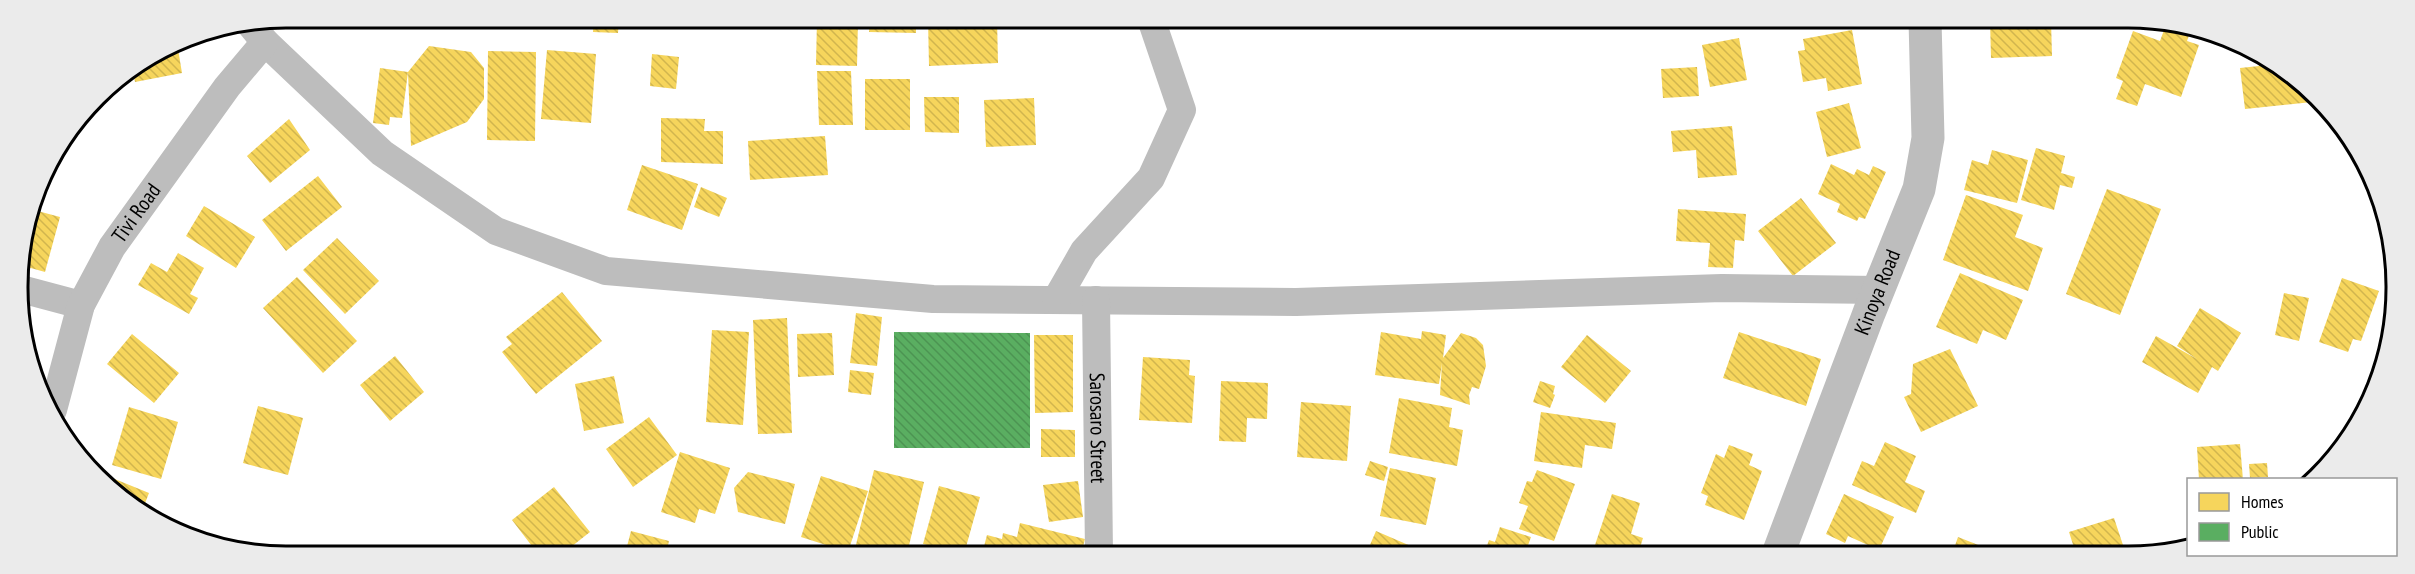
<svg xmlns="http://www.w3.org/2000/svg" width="2415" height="574" font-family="'PT Sans Narrow',sans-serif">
<defs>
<pattern id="homes-back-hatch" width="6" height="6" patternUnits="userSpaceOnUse" patternTransform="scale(1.5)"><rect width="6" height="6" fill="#f6d55c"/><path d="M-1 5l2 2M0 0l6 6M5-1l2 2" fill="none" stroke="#d1b54e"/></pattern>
<pattern id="public-back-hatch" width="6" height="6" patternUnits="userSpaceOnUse" patternTransform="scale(1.5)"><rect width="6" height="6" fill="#5aae61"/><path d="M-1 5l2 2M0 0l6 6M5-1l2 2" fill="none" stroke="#4c9452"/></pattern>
</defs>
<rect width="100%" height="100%" fill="#fff"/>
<path fill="url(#homes-back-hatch)" d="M 594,18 L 619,18 L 618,33 L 593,32 Z
M 630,18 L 692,19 L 692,29 L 630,25 Z
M 703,19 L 728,19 L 728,26 L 703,25 Z
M 817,19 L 858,20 L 857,66 L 816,65 Z
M 870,19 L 916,19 L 916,33 L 869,32 Z
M 928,19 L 997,19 L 998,63 L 929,66 Z
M 1695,20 L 1719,20 L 1719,21 L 1697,25 Z
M 1990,20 L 2051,20 L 2052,56 L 1991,58 Z
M 2167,22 L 2191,30 L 2187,41 L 2199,45 L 2181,97 L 2145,84 L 2137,106 L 2116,99 L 2123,81 L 2116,78 L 2133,31 L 2160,41 Z
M 1852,30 L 1862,84 L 1828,91 L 1826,78 L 1803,82 L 1798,51 L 1805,50 L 1803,39 Z
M 1739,38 L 1747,80 L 1710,87 L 1702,45 Z
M 177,43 L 182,73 L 135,82 L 133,71 Z
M 429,46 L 471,52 L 484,68 L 484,99 L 467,122 L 411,146 L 408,72 Z
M 547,50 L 596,54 L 591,123 L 541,119 Z
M 488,51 L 536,52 L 535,141 L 487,140 Z
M 2257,52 L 2263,54 L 2311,97 L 2312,102 L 2245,109 L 2240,68 L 2259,66 Z
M 652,54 L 679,57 L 676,89 L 650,86 Z
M 1697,67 L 1699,96 L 1663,98 L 1661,69 Z
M 380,68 L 408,72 L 402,118 L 390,117 L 389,125 L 373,123 Z
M 817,71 L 851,71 L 853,125 L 819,125 Z
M 865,79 L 910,79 L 910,130 L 865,130 Z
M 924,97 L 959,97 L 959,133 L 925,132 Z
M 1034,98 L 1036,145 L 986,147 L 984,100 Z
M 1849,103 L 1861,148 L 1827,157 L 1816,112 Z
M 661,118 L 705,119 L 704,131 L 723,131 L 723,164 L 661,162 Z
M 289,119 L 310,150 L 270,183 L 247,156 Z
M 1732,126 L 1737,175 L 1698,178 L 1696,150 L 1673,152 L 1671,131 Z
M 825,136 L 828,175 L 750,180 L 748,141 Z
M 2036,148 L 2065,156 L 2061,173 L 2075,177 L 2072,188 L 2060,185 L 2054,210 L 2021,200 Z
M 1992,150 L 2028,160 L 2017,203 L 1964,190 L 1972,160 L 1988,165 Z
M 1831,164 L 1854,175 L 1857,169 L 1869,175 L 1873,166 L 1886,172 L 1865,219 L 1859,217 L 1857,221 L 1837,212 L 1840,204 L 1818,194 Z
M 642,165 L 698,184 L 682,230 L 627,210 Z
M 318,176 L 342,207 L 286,251 L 262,220 Z
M 701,187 L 727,198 L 719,217 L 694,207 Z
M 2107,189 L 2161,209 L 2120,315 L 2066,294 Z
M 1966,195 L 2023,215 L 2015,237 L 2043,248 L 2028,291 L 1943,260 Z
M 1801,198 L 1836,243 L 1793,276 L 1758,231 Z
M 204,206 L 255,237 L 236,268 L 186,236 Z
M 1678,209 L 1746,214 L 1744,241 L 1735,240 L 1733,268 L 1708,267 L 1710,243 L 1676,241 Z
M 34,210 L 60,217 L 45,272 L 20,265 Z
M 337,238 L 379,281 L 345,314 L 303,270 Z
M 178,253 L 204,268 L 190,294 L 198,298 L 189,314 L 138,285 L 151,263 L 167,272 Z
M 1960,273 L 2023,300 L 2006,340 L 1983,330 L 1977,344 L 1936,327 Z
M 297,277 L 357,341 L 323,373 L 263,308 Z
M 2342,278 L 2379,291 L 2361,341 L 2353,339 L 2348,352 L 2319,342 Z
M 562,292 L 602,341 L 536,394 L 502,352 L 512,344 L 506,337 Z
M 2284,293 L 2309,298 L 2299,341 L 2275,335 Z
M 2200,308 L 2241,333 L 2218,371 L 2212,367 L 2198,393 L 2142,362 L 2156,336 L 2197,359 L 2177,346 Z
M 856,313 L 882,317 L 877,366 L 850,363 Z
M 787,318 L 792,433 L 758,434 L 753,320 Z
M 712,330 L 749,332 L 743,425 L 706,422 Z
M 1422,331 L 1446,335 L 1443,358 L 1461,333 L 1476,338 L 1483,345 L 1486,366 L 1479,389 L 1472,387 L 1469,395 L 1470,405 L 1440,395 L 1442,363 L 1439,384 L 1375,375 L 1381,332 L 1421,339 Z
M 1739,332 L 1821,359 L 1806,406 L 1723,378 Z
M 25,333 L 31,335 L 26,348 L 25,338 Z
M 832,333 L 834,375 L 798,377 L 797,334 Z
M 132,334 L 179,373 L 154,403 L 107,364 Z
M 1034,335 L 1073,335 L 1073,412 L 1035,413 Z
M 1587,335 L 1631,371 L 1605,403 L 1561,367 Z
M 1950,349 L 1978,406 L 1921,432 L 1904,397 L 1911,394 L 1913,364 Z
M 395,356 L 424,392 L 390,421 L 360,385 Z
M 1143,357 L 1190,360 L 1189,375 L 1195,376 L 1192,423 L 1139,420 Z
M 850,370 L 874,373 L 871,395 L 848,392 Z
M 614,376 L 624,423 L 584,431 L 575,384 Z
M 1221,381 L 1268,383 L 1267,419 L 1247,418 L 1246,442 L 1219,441 Z
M 1540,381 L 1555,386 L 1553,394 L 1555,395 L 1550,408 L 1533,402 Z
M 1399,398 L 1452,408 L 1449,427 L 1463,430 L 1457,466 L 1389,453 Z
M 1301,402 L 1351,406 L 1347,461 L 1297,457 Z
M 258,406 L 303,418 L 288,475 L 243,463 Z
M 129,407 L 178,422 L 161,479 L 112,465 Z
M 1541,412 L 1616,423 L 1612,449 L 1585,445 L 1582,468 L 1534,461 Z
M 649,417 L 677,455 L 633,487 L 606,449 Z
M 1041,429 L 1075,430 L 1075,457 L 1041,457 Z
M 1885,442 L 1916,456 L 1905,482 L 1925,491 L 1916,513 L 1852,485 L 1862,461 L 1874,466 Z
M 2240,444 L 2243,480 L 2199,480 L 2197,447 Z
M 1729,445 L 1753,454 L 1749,465 L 1762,471 L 1744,520 L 1705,505 L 1708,496 L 1701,493 L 1716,454 L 1724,458 Z
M 680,452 L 730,468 L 715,514 L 699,509 L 695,523 L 661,512 Z
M 1370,461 L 1388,467 L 1384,481 L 1365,475 Z
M 2267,463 L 2268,477 L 2250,478 L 2249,464 Z
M 1390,468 L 1436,478 L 1426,525 L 1380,516 Z
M 874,470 L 924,482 L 907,554 L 854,553 Z
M 1537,470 L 1575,484 L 1554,541 L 1519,529 L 1528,506 L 1519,503 L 1527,481 L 1532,482 Z
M 748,472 L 795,484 L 785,524 L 738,512 L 734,488 Z
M 100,473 L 149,493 L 142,511 L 100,474 Z
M 821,476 L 868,491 L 848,552 L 801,537 Z
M 1078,481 L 1083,517 L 1049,522 L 1043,485 Z
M 939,486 L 980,497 L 964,554 L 923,544 Z
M 554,487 L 590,532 L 562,554 L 538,554 L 512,520 Z
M 1612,494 L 1640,503 L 1631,534 L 1643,538 L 1638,554 L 1592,554 Z
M 1844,494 L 1894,517 L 1879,550 L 1848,536 L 1845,543 L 1826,534 Z
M 2114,518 L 2126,554 L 2076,554 L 2069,532 Z
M 1020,523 L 1085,539 L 1081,554 L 982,554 L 987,535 L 1002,539 L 1003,533 L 1017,537 Z
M 1500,527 L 1531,537 L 1526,551 L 1534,554 L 1484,554 L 1489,540 L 1495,542 Z
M 631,531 L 669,541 L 666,554 L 625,554 Z
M 1376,531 L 1413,547 L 1410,554 L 1366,554 Z
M 1958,537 L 2001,554 L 1952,554 Z
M 2183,540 L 2184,547 L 2163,554 L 2143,554 L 2142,549 Z
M 681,547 L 708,553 L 707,554 L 679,554 Z"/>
<path fill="url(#public-back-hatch)" d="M 894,332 L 1030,333 L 1030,448 L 894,448 Z"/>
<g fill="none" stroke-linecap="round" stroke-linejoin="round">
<g stroke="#bdbdbd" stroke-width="28">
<path d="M 251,25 L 265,42 L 382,153 L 496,231 L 606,271 L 933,299 L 1296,302 L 1722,288 L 1879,290"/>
<path d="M 21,289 L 81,305"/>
<path d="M 1056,300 L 1084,251 L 1151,178 L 1182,110 L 1151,19"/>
<path id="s1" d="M 1096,300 L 1099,554"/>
<path id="s2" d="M 53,410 L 81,305 L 112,247 L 227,87 L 265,42"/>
</g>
<path stroke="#bdbdbd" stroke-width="33" id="s3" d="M 1778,554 L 1869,313 L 1919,189 L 1928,138 L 1925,20"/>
</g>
<g text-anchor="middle" stroke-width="6" stroke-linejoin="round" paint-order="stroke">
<g font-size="21" fill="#000" stroke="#fff">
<text dy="7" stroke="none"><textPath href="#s2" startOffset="216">Tivi Road</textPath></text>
<text dy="7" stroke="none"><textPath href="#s3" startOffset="280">Kinoya Road</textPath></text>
<text dy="7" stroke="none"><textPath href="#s1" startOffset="128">Sarosaro Street</textPath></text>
</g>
</g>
<path d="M0 0H2415V574H0ZM286 28H2128A258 258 0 0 1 2386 286V288A258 258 0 0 1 2128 546H286A258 258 0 0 1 28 288V286A258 258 0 0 1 286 28Z" fill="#ebebeb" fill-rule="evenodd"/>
<path fill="none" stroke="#000" stroke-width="3" d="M286 28H2128A258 258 0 0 1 2386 286V288A258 258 0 0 1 2128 546H286A258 258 0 0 1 28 288V286A258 258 0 0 1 286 28Z"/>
<rect x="2187" y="478" width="210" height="78" fill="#ffffff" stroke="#999999" stroke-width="1.5"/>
<rect x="2199" y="493" width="30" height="18" fill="#f6d55c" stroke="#999999" stroke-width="1.5"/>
<text x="2241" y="508" font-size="18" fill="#000000">Homes</text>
<rect x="2199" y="523" width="30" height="18" fill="#5aae61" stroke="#999999" stroke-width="1.5"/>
<text x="2241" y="538" font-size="18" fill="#000000">Public</text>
</svg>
